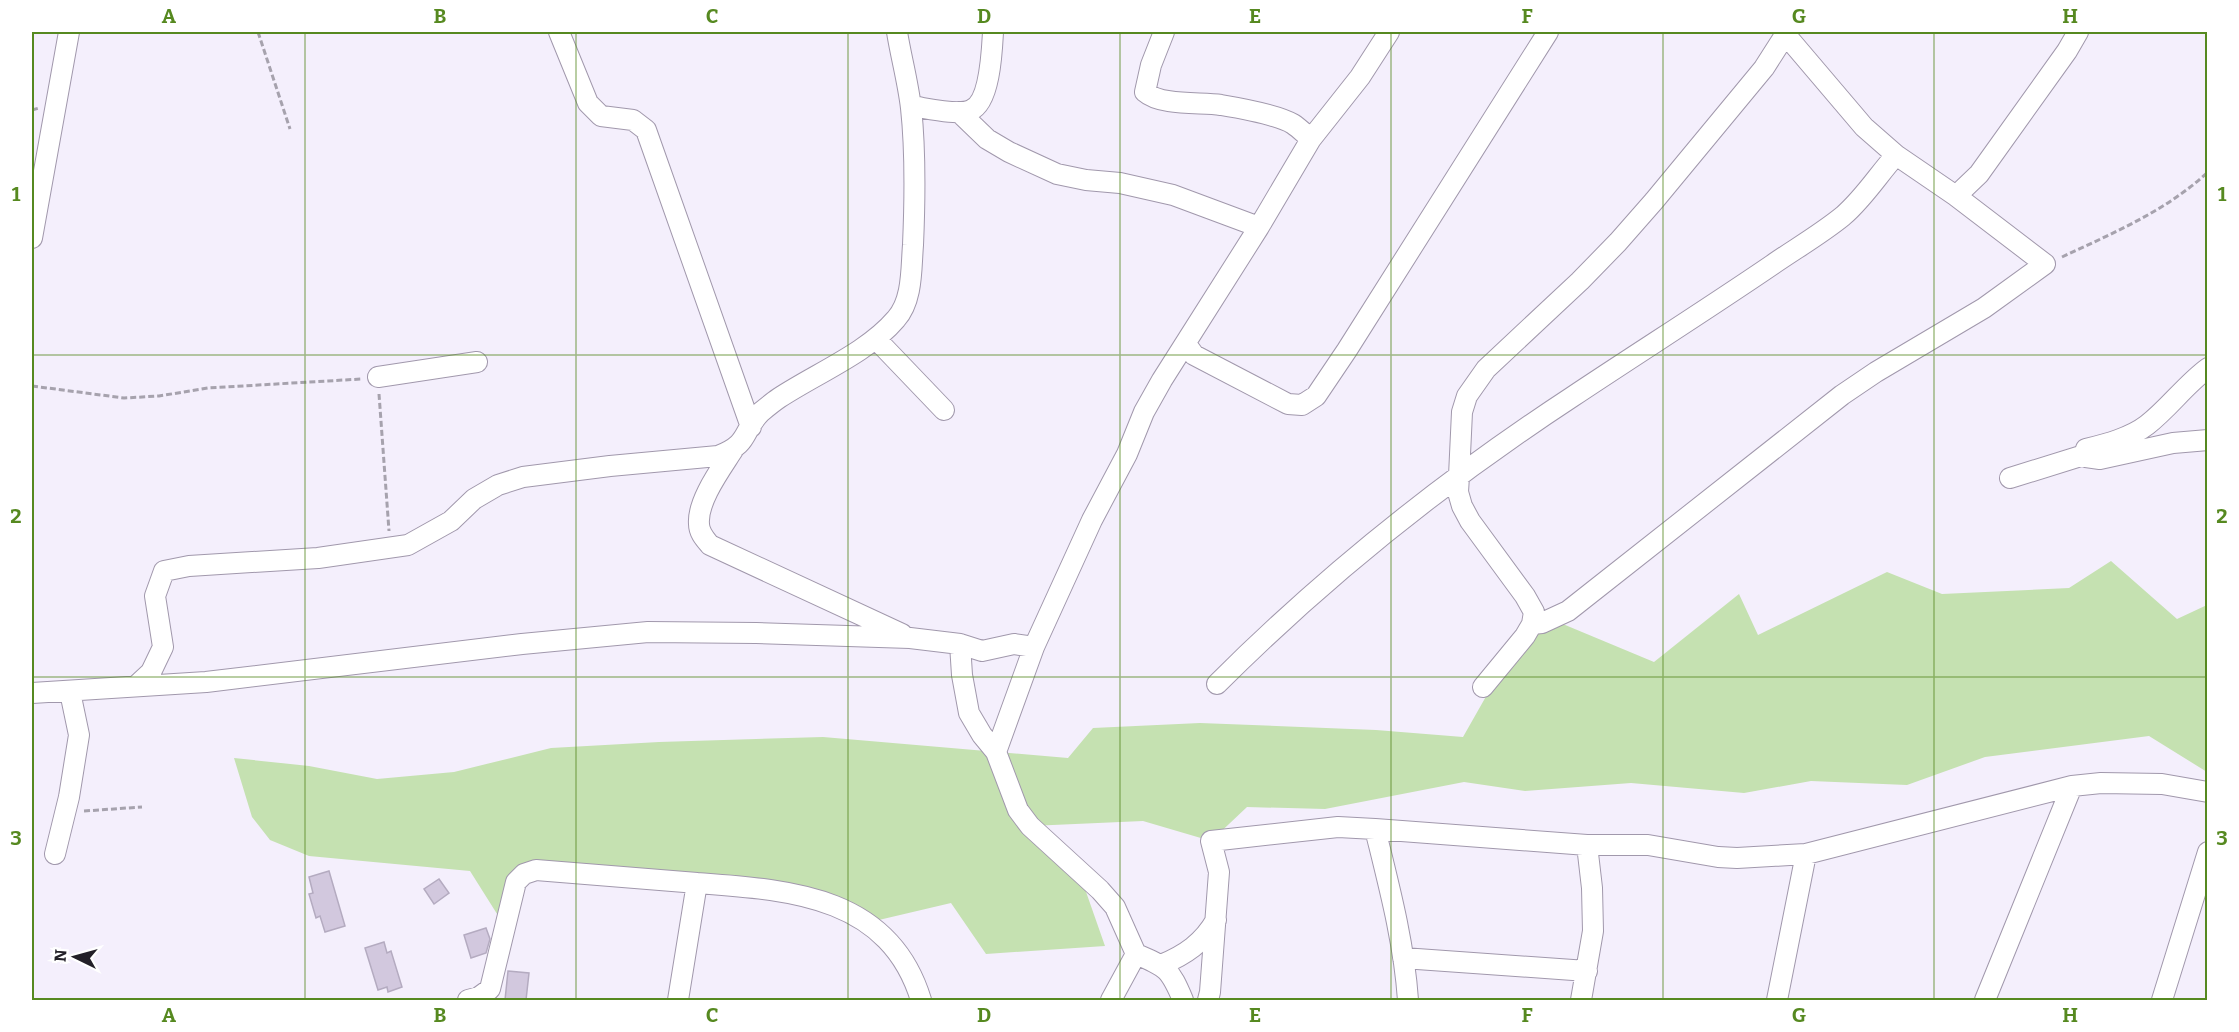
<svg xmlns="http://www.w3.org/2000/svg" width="2239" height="1032" font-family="Bitter,serif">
<rect width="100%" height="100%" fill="#f4effc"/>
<path fill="#c5e1b1" d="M 2111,561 L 2177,619 L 2207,605 L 2207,772 L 2149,736 L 1985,757 L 1907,785 L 1811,781 L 1744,793 L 1631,783 L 1525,791 L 1464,782 L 1325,809 L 1247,807 L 1211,841 L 1143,821 L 1030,826 L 1078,869 L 1105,946 L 986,954 L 951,903 L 866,923 L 810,896 L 524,874 L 504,925 L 470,871 L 309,856 L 270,840 L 252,817 L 234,758 L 309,766 L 377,779 L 454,772 L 551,748 L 659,742 L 823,737 L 1068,758 L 1093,728 L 1200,723 L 1376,730 L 1463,737 L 1534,612 L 1654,662 L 1739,594 L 1758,635 L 1887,572 L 1942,594 L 2069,588 Z"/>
<path fill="#d2c8de" stroke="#b4abc0" stroke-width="1.5" d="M 329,871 L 345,926 L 325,932 L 320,916 L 316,918 L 309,894 L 313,893 L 309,877 Z
M 439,879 L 449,893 L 434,904 L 424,889 Z
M 486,928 L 490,939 L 486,953 L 471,958 L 464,935 Z
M 384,942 L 387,953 L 391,951 L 402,987 L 388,992 L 387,987 L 378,990 L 365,948 Z
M 508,971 L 529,973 L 526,1000 L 505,1000 Z"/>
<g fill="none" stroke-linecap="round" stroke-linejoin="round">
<defs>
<path id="minor" d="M 559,32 L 588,103 L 601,116 L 633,120 L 646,130 L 751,427
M 911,106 C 926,108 958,116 971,110 C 990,102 992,50 993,32
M 959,112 L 987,139 L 1009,152 L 1057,174 L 1086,180 L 1120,183 L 1173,195 L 1259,227
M 1311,139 L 1360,77 L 1389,32
M 1956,196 L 1979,174 L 2067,51 L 2078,32
M 32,238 L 69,32
M 876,339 L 944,410
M 1186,344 L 1194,355 L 1288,404 L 1302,405 L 1316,396 L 1347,350 L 1548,32
M 378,377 L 477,362
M 733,450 C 721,469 697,501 699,524 C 699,533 705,539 710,545 L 902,634
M 2086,457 L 2100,459 L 2173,443 L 2208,440
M 2010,478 L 2084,455 L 2086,449 C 2106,444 2130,438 2147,425 C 2169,408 2185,385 2208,368
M 1532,624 L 1542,623 L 1568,611 L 1842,395 L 1876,372 L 1984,308 L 2045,264 L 1956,196 L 1896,155 L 1864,127 L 1785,34
M 960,644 L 962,675 L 969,713 L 982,735 L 996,752 L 1018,810 L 1030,826 L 1100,890 L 1115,907 L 1136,954 C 1167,967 1170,969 1183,1000
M 1217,684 C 1325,576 1444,481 1572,397 C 1638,353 1706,310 1772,265 C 1795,249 1821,234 1843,216 C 1864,198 1878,175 1896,155
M 137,685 L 151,672 L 163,647 L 155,596 L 164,571 L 189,566 L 318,558 L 408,545 L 451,521 L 474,499 L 498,485 L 523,477 L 610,466 L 718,456 C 751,443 741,432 761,412 C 767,407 773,402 779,398 C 817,373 867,353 896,319 C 913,300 911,268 913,245 C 915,199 916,154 911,108 C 908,82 901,57 897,32
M 1483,687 L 1525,636 L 1532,624 L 1534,612 L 1525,596 L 1470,521 L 1462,506 L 1458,492 L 1459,476 L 1462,412 L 1467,396 L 1486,369 L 1580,281 L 1618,242 L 1654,201 L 1764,68 L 1787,32
M 32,693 L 206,682 L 522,644 L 648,632 L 756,633 L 910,638 L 960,644 L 982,651 L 1014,644 L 1034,647
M 996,752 L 1034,647 L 1092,520 L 1127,454 L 1144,412 L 1162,380 L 1259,227 L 1311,139 C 1305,134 1299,128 1293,124 C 1278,115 1239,108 1221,105 C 1200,102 1161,106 1145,92 L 1151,65 L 1164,32
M 1375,829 L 1587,845 L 1592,888 L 1593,931 L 1581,1000
M 1587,845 L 1648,845 L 1718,857 L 1737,858 L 1806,854 L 2072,786 L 2101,783 L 2162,784 L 2208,792
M 55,854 L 69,797 L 79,735 L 70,692
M 1403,958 L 1587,971
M 1161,965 C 1185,955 1203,943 1216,920
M 468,1000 L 479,997 L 490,989 L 516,882 L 524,874 L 536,870 L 697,883
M 678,1000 L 697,883 C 789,890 889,895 921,1000
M 1111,1000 L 1136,954
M 1208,1000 L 1210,992 L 1219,872 L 1211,841 L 1338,827 L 1375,829 C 1389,886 1404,942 1408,1000
M 1777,1000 L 1806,854
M 1985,1000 L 2072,786
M 2162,1000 L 2208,852"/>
</defs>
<use href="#minor" stroke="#a198ac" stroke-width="22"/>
<path stroke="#a6a2ad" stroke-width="3" stroke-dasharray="6 3" stroke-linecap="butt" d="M 258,32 L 290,129
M 32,110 L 39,108
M 2062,257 C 2113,233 2166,211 2208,172
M 32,386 L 124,398 L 159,396 L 208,388 L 361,379
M 379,394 L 389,531
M 84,811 L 142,807"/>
<use href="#minor" stroke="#fff" stroke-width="20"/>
</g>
<path fill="none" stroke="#568920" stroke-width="1.5" stroke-opacity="0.55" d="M 305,32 L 305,1000M 576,32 L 576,1000M 848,32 L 848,1000M 1120,32 L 1120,1000M 1391,32 L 1391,1000M 1663,32 L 1663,1000M 1934,32 L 1934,1000M 32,355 L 2208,355M 32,677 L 2208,677"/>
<rect width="2239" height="1032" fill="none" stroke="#ffffff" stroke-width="66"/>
<g transform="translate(75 957) rotate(275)" stroke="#ffffff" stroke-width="4.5" paint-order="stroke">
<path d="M0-4.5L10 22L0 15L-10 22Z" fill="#232028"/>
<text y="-9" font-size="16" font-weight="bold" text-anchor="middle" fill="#232028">N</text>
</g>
<rect x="33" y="33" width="2173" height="966" fill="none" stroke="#568920" stroke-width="2"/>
<g font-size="20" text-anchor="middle" font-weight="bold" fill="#568920">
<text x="169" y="23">A</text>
<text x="440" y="23">B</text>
<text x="712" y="23">C</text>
<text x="984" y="23">D</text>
<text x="1255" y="23">E</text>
<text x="1527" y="23">F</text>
<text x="1799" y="23">G</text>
<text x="2070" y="23">H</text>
<text x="16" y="201">1</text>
<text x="2222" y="201">1</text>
<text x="16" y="523">2</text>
<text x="2222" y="523">2</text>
<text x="16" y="845">3</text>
<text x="2222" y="845">3</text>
<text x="169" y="1022">A</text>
<text x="440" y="1022">B</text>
<text x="712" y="1022">C</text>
<text x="984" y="1022">D</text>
<text x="1255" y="1022">E</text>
<text x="1527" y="1022">F</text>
<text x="1799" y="1022">G</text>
<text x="2070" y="1022">H</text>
</g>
</svg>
